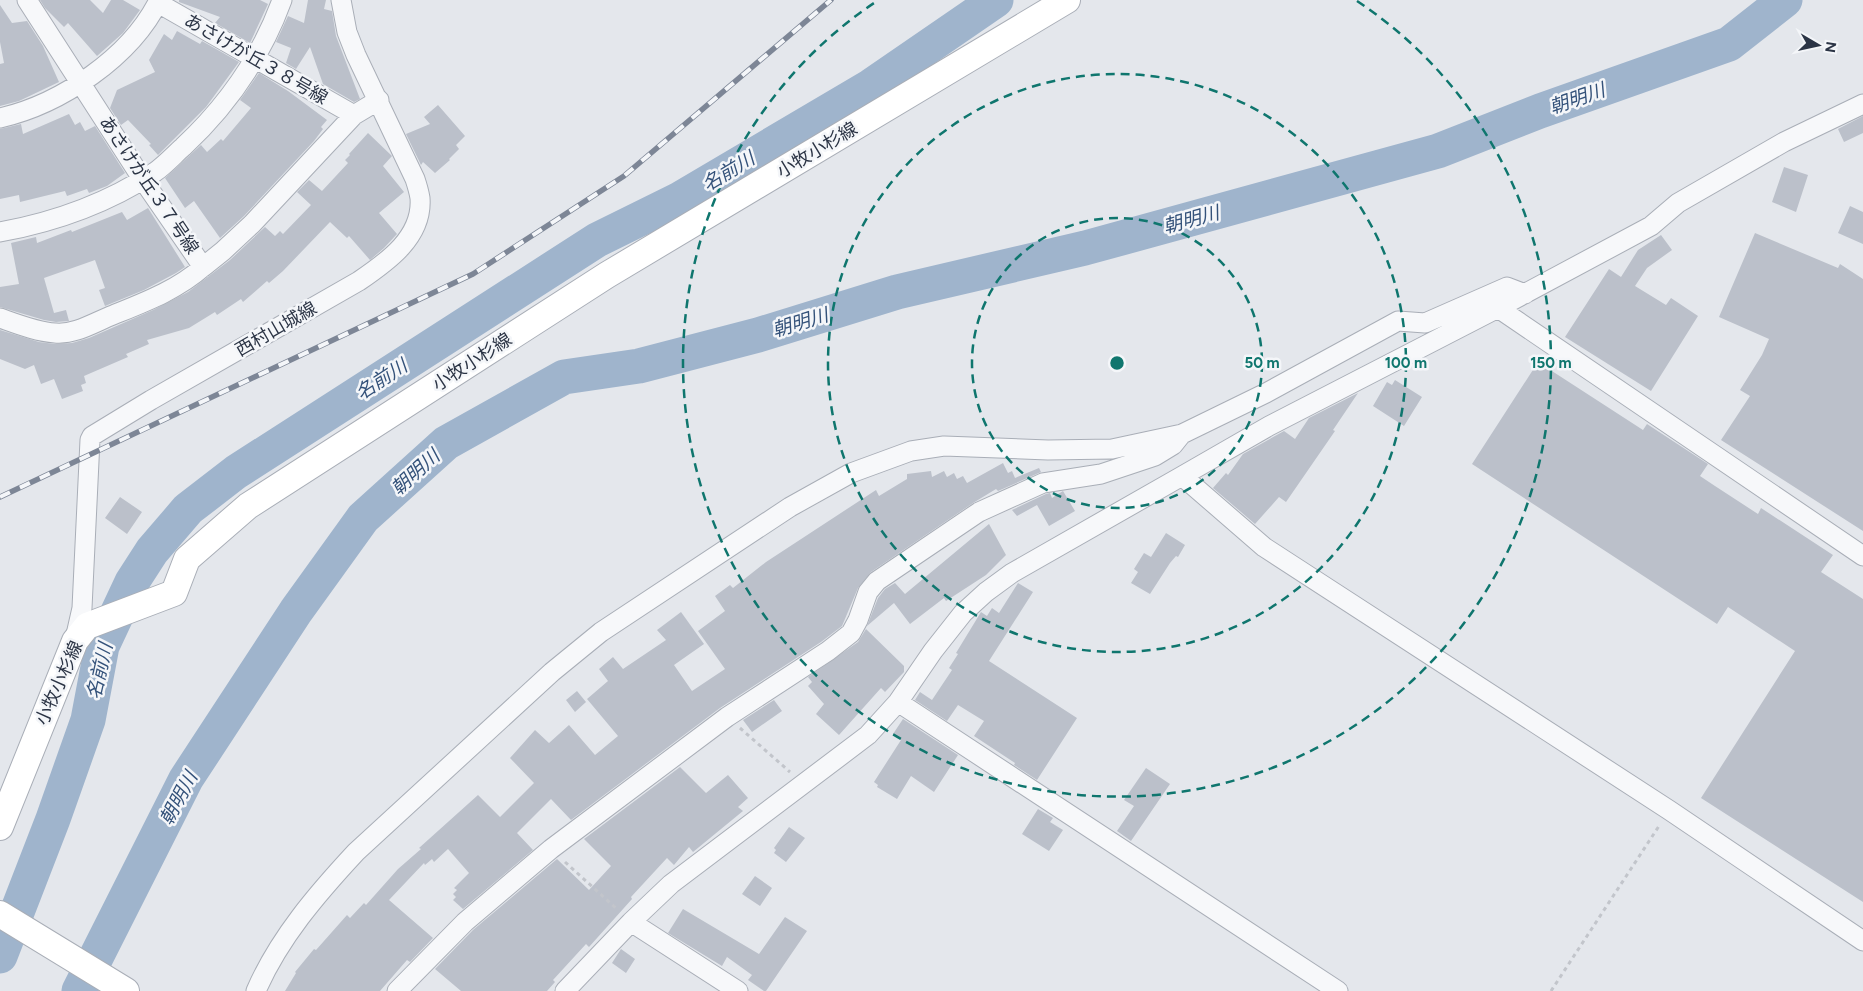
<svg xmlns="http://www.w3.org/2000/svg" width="1863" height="991" font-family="Figtree,'Noto Sans JP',sans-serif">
<rect width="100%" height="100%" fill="#e4e7ec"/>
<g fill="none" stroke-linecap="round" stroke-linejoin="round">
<path stroke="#9fb4cc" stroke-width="35" d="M 0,956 L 53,819 L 88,720 L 102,646 L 132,582 L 152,551 L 188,509 L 236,472 L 597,240 L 678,200 L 871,86 L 996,0
M 79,991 L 186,779 L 296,611 L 363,518 L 446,443 L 564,377 L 639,366 L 758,335 L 897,292 L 1085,248 L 1438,151 L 1540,111 L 1729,44 L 1785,0"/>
</g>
<path fill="#bbc0ca" d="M 40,0 L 90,0 L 103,13 L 111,0 L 123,0 L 140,10 L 123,33 L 97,56 L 68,23 L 64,27 L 45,8 Z
M 179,0 L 260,0 L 268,4 L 250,43 L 215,23 L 220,17 L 179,2 Z
M 308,0 L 326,0 L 324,9 L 332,11 L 336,36 L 360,99 L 354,102 L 323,84 L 310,47 L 296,69 L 286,63 L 291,48 L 276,42 L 288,16 L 304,23 Z
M 0,5 L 12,23 L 27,21 L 43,46 L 59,82 L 19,101 L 0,106 L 0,64 L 4,63 L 0,42 Z
M 177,31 L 200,44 L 202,41 L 239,62 L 206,107 L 158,155 L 149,145 L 151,144 L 128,120 L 121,125 L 110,108 L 117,90 L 155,72 L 149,60 L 164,34 L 172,40 Z
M 259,73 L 288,91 L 327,120 L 321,127 L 323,129 L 314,141 L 244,216 L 220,238 L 194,201 L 185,208 L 165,178 L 201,145 L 207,152 L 221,139 L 223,141 L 251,108 L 240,100 Z
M 438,105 L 465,136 L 456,145 L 459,149 L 449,159 L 450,160 L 435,173 L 423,162 L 421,165 L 406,134 L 430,124 L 424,117 Z
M 69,114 L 75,125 L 80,122 L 85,131 L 95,126 L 125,173 L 107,186 L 89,193 L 87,189 L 67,196 L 65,191 L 20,202 L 19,195 L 0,199 L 0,129 L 21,124 L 23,134 Z
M 1863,116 L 1863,133 L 1844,142 L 1838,129 Z
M 368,133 L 392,156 L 383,166 L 404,192 L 379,213 L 397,234 L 384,248 L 370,260 L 349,236 L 347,238 L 330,222 L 283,271 L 269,283 L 267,281 L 243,302 L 241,299 L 217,315 L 215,312 L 189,328 L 147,340 L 149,344 L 126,354 L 128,357 L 84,376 L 86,383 L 81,385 L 83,391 L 62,399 L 54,379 L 41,384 L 34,365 L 25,369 L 0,359 L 0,330 L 39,342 L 55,344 L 72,343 L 89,338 L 153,310 L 188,292 L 230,260 L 265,227 L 275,236 L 280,231 L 283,234 L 311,205 L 297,192 L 309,180 L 322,191 L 348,163 L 345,160 L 350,155 L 349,154 Z
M 1784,167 L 1808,175 L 1796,212 L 1772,202 Z
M 1850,206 L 1863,212 L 1863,244 L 1838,233 Z
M 148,208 L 185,267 L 176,273 L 144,290 L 105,306 L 99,290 L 105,288 L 95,260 L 44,278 L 54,313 L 66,310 L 69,321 L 56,322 L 44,320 L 0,307 L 0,287 L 19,284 L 11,243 L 36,237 L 37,243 L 71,230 L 72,232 L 122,212 L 127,220 Z
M 1755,233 L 1838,268 L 1840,264 L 1863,279 L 1863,531 L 1721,440 L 1750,396 L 1740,390 L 1762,355 L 1769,339 L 1719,317 Z
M 1661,235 L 1672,250 L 1647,268 L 1635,286 L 1666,305 L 1671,298 L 1698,316 L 1651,391 L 1565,337 L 1609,269 L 1621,277 L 1638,250 Z
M 1538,362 L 1643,430 L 1647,424 L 1708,464 L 1700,476 L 1715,486 L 1758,514 L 1761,508 L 1833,555 L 1821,572 L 1863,599 L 1863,902 L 1701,798 L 1795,651 L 1728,607 L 1717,624 L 1472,464 Z
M 1395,380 L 1422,397 L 1404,426 L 1373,406 L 1387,382 L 1392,385 Z
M 1358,393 L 1333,430 L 1335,431 L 1286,502 L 1279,497 L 1255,524 L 1213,488 L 1226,473 L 1228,475 L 1243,454 L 1284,431 L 1295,439 L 1309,418 Z
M 1003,463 L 1008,473 L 1012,471 L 1015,478 L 1039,468 L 1041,472 L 998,491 L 996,489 L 973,503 L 871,572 L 858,588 L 842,626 L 821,642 L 720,708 L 571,820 L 551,799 L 517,833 L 533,850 L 463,909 L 453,900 L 456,897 L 453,894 L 457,890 L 454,888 L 469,873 L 448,849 L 434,862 L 432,859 L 425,865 L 424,863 L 389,900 L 433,938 L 410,962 L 407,960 L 380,991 L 285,991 L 296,973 L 295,972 L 314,949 L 316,950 L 347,915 L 350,918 L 364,903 L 366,905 L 398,869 L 421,849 L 419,848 L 478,795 L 500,817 L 534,783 L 510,758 L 535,730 L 549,743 L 569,725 L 595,755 L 618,736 L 587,699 L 608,681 L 599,669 L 613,657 L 623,669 L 666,640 L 657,630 L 681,612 L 704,644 L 674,665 L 692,691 L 725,669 L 698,631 L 725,611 L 715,596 L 730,585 L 733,588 L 766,562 L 876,490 L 879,496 L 907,479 L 907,474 L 931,471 L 932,477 L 944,471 L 947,477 L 954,473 L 957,479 L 963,476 L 967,483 Z
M 1063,491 L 1075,511 L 1049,526 L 1037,505 L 1017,516 L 1012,510 L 1046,494 L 1050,493 L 1052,498 Z
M 120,497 L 142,512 L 127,534 L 105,518 Z
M 989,524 L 1006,555 L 986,575 L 946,601 L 944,598 L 910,624 L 894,603 L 867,626 L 878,598 L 885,589 L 895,583 L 905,594 Z
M 1166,533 L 1185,545 L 1178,557 L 1176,556 L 1170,563 L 1150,594 L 1131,583 L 1138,572 L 1134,569 L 1144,553 L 1151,557 Z
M 1018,583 L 1033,592 L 989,661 L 1077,718 L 1037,780 L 1014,765 L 1015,763 L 974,736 L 984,721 L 958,705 L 947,721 L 915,700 L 920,692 L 932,700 L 952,670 L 949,668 L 958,654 L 956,653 L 981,612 L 987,616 L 992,608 L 999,613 Z
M 866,629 L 904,666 L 904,672 L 885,692 L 881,688 L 839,735 L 816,714 L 824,704 L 808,686 L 812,682 L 808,677 L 858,642 Z
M 577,691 L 586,702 L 575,712 L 566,700 Z
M 774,700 L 782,711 L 752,732 L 743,720 Z
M 903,719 L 958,755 L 934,792 L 911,776 L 897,799 L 877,787 L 878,785 L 874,782 L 901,740 L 893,734 Z
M 680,767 L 706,793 L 728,775 L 748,798 L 738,807 L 743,811 L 693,852 L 689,847 L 674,865 L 667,858 L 631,897 L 632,899 L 589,947 L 586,944 L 553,980 L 555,982 L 547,991 L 461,991 L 435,969 L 473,930 L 557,859 L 589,890 L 611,866 L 584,839 Z
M 1146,768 L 1170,784 L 1131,841 L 1117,831 L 1134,806 L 1124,800 Z
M 1038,809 L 1053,818 L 1050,822 L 1063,830 L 1049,851 L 1022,834 Z
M 789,827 L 805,838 L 786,862 L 774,853 L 776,850 L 774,848 Z
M 755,876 L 772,888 L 760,906 L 742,894 Z
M 683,909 L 759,954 L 785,917 L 807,931 L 766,991 L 764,991 L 748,980 L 752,975 L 727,957 L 722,966 L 668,933 Z
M 621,949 L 635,959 L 626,973 L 612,963 Z"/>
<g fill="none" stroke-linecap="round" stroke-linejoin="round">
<defs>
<path id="street" d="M 27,0 L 143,180 L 203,267 L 223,251 L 252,224 L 354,115 L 379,100
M 158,3 L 354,115
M 0,118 C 61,104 131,57 159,0
M 0,232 C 55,222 108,203 155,172 C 165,165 174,155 183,147 C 228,105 261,58 282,0
M 1498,308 L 1863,556
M 0,318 C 17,324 37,332 55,333 C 75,335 95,322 113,315 C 145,302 177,290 203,267
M 1182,476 L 1269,426 L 1498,308 L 1651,226 L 1678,203 L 1784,142 L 1863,104
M 75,639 L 82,608 L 90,440 L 92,436 L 151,400 L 359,281 C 387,262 423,237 420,198 C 419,192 417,185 415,179 L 356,55 L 347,32 L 341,0
M 898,702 L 1338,991
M 631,922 L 738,991
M 256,991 C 279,938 317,894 356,852 L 552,672 L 601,632 L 790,507 L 851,473 L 911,451 L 944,446 L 1048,450 L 1112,449 L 1182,434 L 1266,393 L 1398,321 L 1425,323 L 1507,287 L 1525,294
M 397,991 L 465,922 L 551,849 L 727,717 L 828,651 L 851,633 L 858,620 L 868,592 L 877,581 L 979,512 L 1043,483 L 1101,474 L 1155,456 L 1173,445 L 1181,435
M 565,991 L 631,922 L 671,884 L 868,735 L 898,702 L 933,651 L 963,613 L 986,592 L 1012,573 L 1182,476 L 1264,547 L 1669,810 L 1863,941"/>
<path id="secondary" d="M 0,827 L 75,641 L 87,626 L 174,593 L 187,559 L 248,506 L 607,275 L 1067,0
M 0,914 L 126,991"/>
</defs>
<use href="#street" stroke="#a9aeb7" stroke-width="21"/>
<use href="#secondary" stroke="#a9aeb7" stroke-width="28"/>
<path stroke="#c2c5cb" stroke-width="3" stroke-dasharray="4 4" stroke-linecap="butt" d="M 740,728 L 790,772
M 565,862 L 618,910
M 1551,991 L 1659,826"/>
<use href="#street" stroke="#f7f8fa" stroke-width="19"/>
<use href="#secondary" stroke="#fff" stroke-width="26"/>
<defs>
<path id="rail" d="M 0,497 L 473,274 L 624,176 L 831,0"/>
</defs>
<use href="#rail" stroke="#7d8696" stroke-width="5.5"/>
<use href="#rail" stroke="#f4f6f9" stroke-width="4" stroke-dasharray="11" stroke-linecap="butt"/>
</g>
<g fill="none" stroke="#0f766e" stroke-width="2.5" stroke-dasharray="9 6">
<circle cx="1117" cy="363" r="145"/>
<circle cx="1117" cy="363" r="289"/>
<path d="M1357 1A434 434 0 1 1 877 1"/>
</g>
<g text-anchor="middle" stroke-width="5" stroke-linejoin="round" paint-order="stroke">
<g font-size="18" fill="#2b3445" stroke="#f4f6f9">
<text transform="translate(256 59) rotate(30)" y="6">あさけが丘３８号線</text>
<text transform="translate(817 150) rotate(-31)" y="6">小牧小杉線</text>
<text transform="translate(149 185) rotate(56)" y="6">あさけが丘３７号線</text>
<text transform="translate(276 329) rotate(-30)" y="6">西村山城線</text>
<text transform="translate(472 362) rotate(-33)" y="6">小牧小杉線</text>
<text transform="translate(59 683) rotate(-66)" y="6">小牧小杉線</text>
</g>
<g font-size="19" font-style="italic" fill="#34527a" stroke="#f4f6f9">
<text transform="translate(1577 98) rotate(-19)" y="7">朝明川</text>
<text transform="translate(728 171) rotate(-31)" y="7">名前川</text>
<text transform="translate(1191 219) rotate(-15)" y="7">朝明川</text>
<text transform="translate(800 322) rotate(-17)" y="7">朝明川</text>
<text transform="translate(381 379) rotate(-33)" y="7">名前川</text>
<text transform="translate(415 472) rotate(-42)" y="7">朝明川</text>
<text transform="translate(99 671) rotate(-77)" y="7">名前川</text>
<text transform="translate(178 798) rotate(-62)" y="7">朝明川</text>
</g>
</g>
<circle cx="1117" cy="363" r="8" fill="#0f766e" stroke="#f4f6f9" stroke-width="2.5"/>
<g font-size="15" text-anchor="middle" font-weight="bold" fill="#0f766e" stroke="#f4f6f9" stroke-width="5" stroke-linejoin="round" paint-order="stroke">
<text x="1262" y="368">50 m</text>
<text x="1406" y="368">100 m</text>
<text x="1551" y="368">150 m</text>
</g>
<g transform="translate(1818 45) rotate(99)" stroke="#f4f6f9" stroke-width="4" paint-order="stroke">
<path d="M0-4L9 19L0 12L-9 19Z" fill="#2b3445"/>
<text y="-8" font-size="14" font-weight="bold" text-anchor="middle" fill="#2b3445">N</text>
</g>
</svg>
